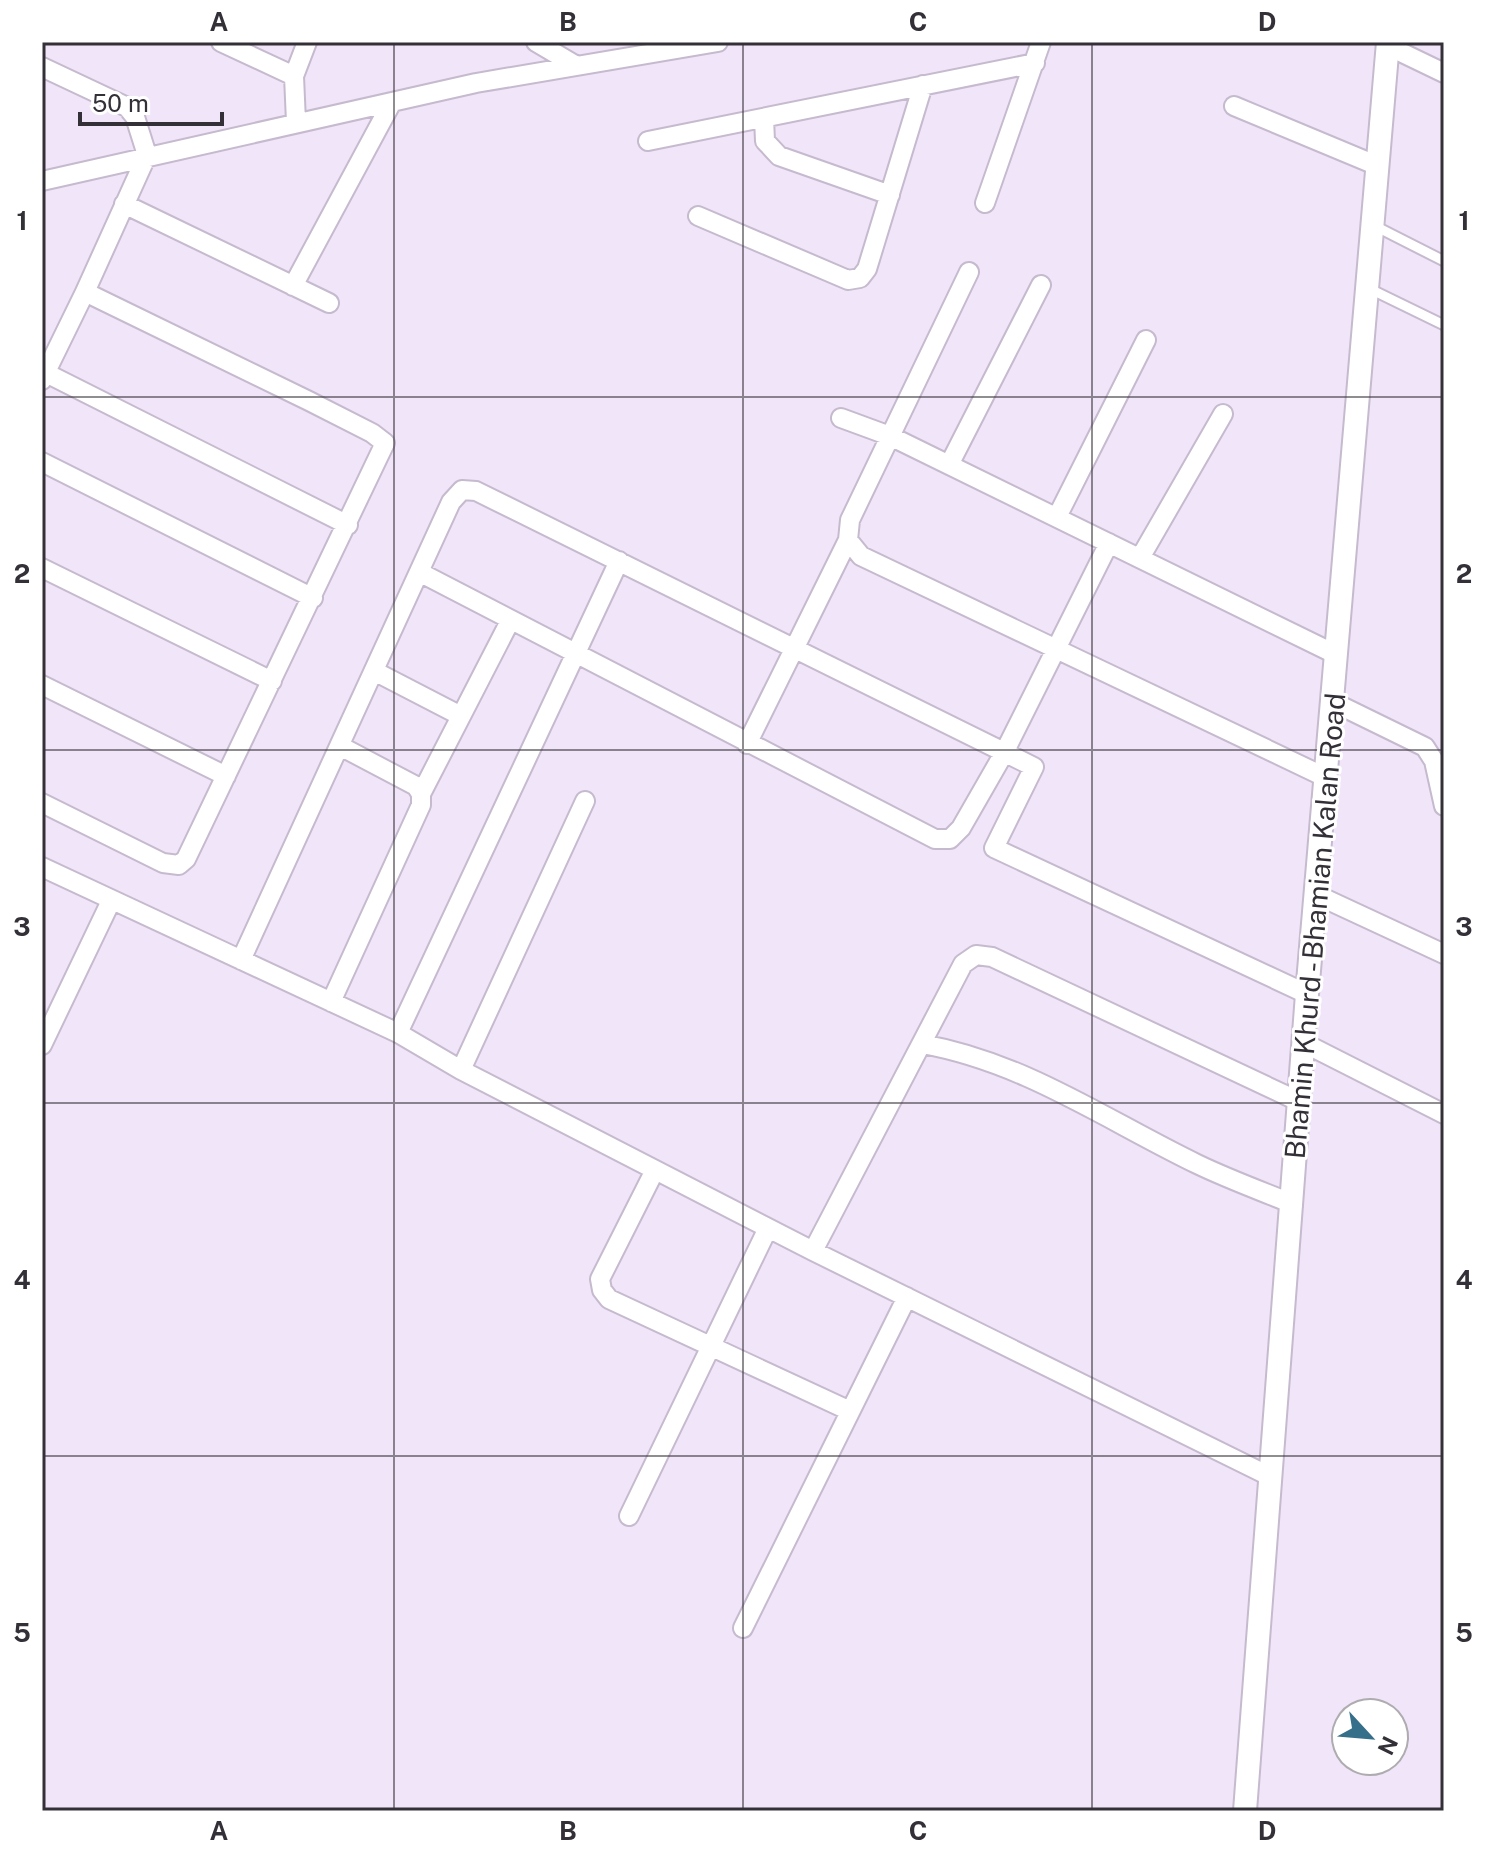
<svg xmlns="http://www.w3.org/2000/svg" width="1486" height="1853" font-family="'Public Sans',sans-serif">
<rect width="100%" height="100%" fill="#f1e5f9"/>
<g fill="none" stroke-linecap="round" stroke-linejoin="round">
<defs>
<path id="service" d="M 1373,225 L 1444,261
M 1368,288 L 1444,325"/>
<path id="minor" d="M 221,42 L 294,76
M 536,42 L 575,65
M 1388,46 L 1444,73
M 42,67 L 127,107 L 135,117 L 147,155 L 85,292
M 1234,106 L 1378,166
M 764,118 L 765,141 L 779,156 L 890,195
M 296,122 L 294,76 L 307,42
M 648,141 L 1035,63
M 42,181 L 476,83 L 718,42
M 985,203 L 1041,42
M 124,204 L 329,303
M 698,216 L 848,280 L 860,278 L 867,269 L 923,85
M 969,272 L 850,520 L 848,540 L 861,556 L 1327,778
M 293,286 L 392,102
M 42,371 L 348,525
M 42,380 L 85,292 L 309,401 L 372,433 L 385,443 L 186,859 L 179,865 L 163,863 L 42,803
M 841,418 L 890,436 L 1337,655
M 42,462 L 313,598
M 949,465 L 1041,285
M 1057,517 L 1146,340
M 1140,558 L 1223,414
M 42,568 L 272,681
M 419,572 L 935,839 L 950,839 L 961,828 L 1004,753 L 1109,543
M 374,671 L 461,716
M 42,685 L 226,776
M 1333,702 L 1425,747 L 1434,761 L 1444,806
M 747,744 L 848,540
M 421,794 L 510,621
M 42,867 L 398,1033 L 461,1070 L 813,1251 L 1271,1477
M 1317,895 L 1444,954
M 241,960 L 451,502 L 462,490 L 476,491 L 1034,767 L 994,848 L 1307,994
M 331,1002 L 421,805 L 421,794 L 416,786 L 340,746
M 398,1033 L 619,561
M 1304,1043 L 1444,1114
M 922,1044 C 1024,1062 1106,1120 1197,1164 C 1228,1179 1261,1191 1293,1204
M 42,1045 L 111,901
M 461,1070 L 585,801
M 655,1170 L 600,1279 L 602,1290 L 609,1299 L 850,1411
M 813,1251 L 963,964 L 976,955 L 992,957 L 1298,1101
M 629,1516 L 768,1228
M 743,1628 L 907,1297"/>
<path id="tertiary" d="M 1245,1811 L 1307,994 L 1388,42"/>
</defs>
<use href="#service" stroke="#c6bace" stroke-width="13"/>
<use href="#minor" stroke="#c6bace" stroke-width="22"/>
<use href="#tertiary" stroke="#c6bace" stroke-width="26"/>
<use href="#service" stroke="#fff" stroke-width="9"/>
<use href="#minor" stroke="#fff" stroke-width="18"/>
<use href="#tertiary" stroke="#fff" stroke-width="22"/>
</g>
<path fill="none" stroke="#343037" stroke-width="2" stroke-opacity="0.55" d="M 394,42 L 394,1811M 743,42 L 743,1811M 1092,42 L 1092,1811M 42,397 L 1444,397M 42,750 L 1444,750M 42,1103 L 1444,1103M 42,1456 L 1444,1456"/>
<g text-anchor="middle" stroke-width="6" stroke-linejoin="round" paint-order="stroke">
<g font-size="28" fill="#343037" stroke="#fff">
<text transform="translate(1315 926) rotate(-85)" y="10">Bhamin Khurd - Bhamian Kalan Road</text>
</g>
</g>
<rect width="1486" height="1853" fill="none" stroke="#ffffff" stroke-width="88"/>
<g transform="translate(1370 1737) rotate(116)"><circle r="38" fill="#ffffff" stroke="#aeacaf" stroke-width="2"/>
<path d="M0-6L14 30L0 20L-14 30Z" fill="#366f89"/>
<text y="-12" font-size="22" font-weight="bold" text-anchor="middle" fill="#343037">N</text>
</g>
<path d="M80 112v12h142v-12" fill="none" stroke="#343037" stroke-width="4"/>
<text x="92" y="112" font-size="24" fill="#343037" stroke="#ffffff" stroke-width="6" paint-order="stroke">50 m</text>
<rect x="44" y="44" width="1398" height="1765" fill="none" stroke="#343037" stroke-width="3"/>
<g font-size="26" text-anchor="middle" font-weight="bold" fill="#343037">
<text x="219" y="31">A</text>
<text x="568" y="31">B</text>
<text x="918" y="31">C</text>
<text x="1267" y="31">D</text>
<text x="22" y="230">1</text>
<text x="1464" y="230">1</text>
<text x="22" y="583">2</text>
<text x="1464" y="583">2</text>
<text x="22" y="936">3</text>
<text x="1464" y="936">3</text>
<text x="22" y="1289">4</text>
<text x="1464" y="1289">4</text>
<text x="22" y="1642">5</text>
<text x="1464" y="1642">5</text>
<text x="219" y="1840">A</text>
<text x="568" y="1840">B</text>
<text x="918" y="1840">C</text>
<text x="1267" y="1840">D</text>
</g>
</svg>
